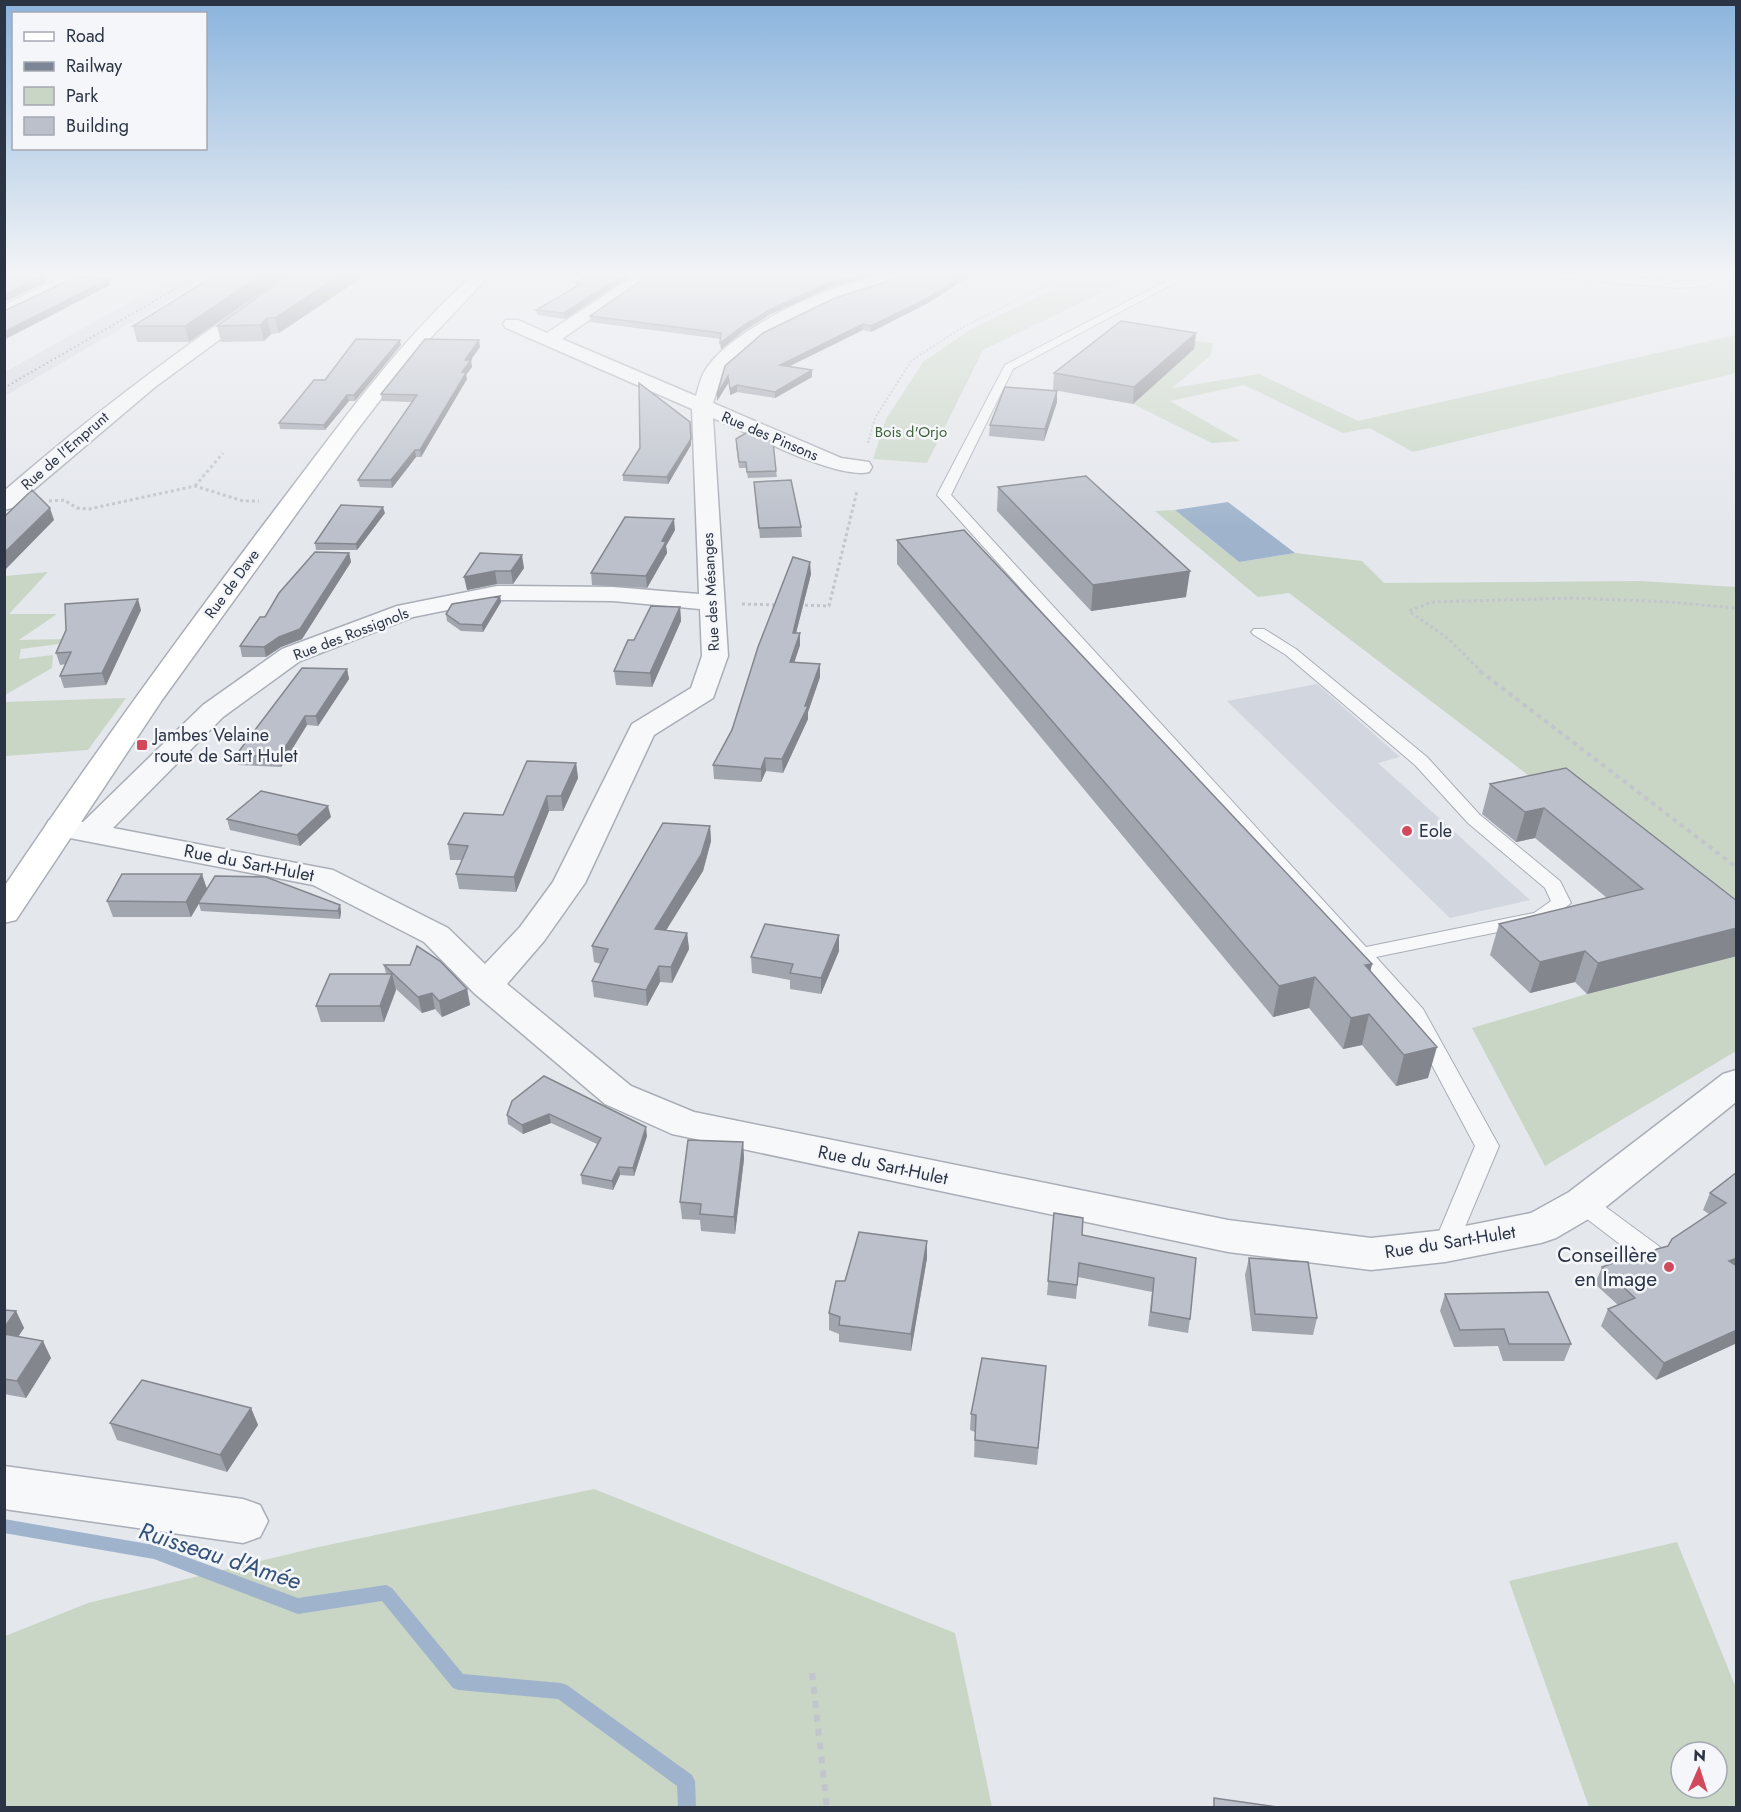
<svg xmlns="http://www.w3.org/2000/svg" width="1741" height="1812" font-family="Jost,sans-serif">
<rect width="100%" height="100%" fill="#e4e7ec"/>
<path fill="#d2d6de" d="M 180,274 L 214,274 L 5,396 L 5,372 Z
M 1317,684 L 1400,757 L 1378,763 L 1530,900 L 1450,918 L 1227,701 Z"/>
<path fill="#c9d6c5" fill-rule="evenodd" d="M 1086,274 L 1140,274 L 983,350 L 927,463 L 873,459 L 886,419 L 923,362 L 971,329 Z
M 1595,274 L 1685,274 L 1680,281 Z
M 1138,334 L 1213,343 L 1211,355 L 1172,388 L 1259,374 L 1358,421 L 1736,335 L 1736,373 L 1413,452 L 1370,428 L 1343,433 L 1244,385 L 1170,401 L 1240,441 L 1212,443 L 1133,404 Z
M 1175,510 L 1239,562 L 1295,553 L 1362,561 L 1384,583 L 1641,581 L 1736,587 L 1736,941 L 1557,797 L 1289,593 L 1258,597 L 1155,511 Z
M 48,572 L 9,614 L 57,614 L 19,640 L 68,639 L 59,644 L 21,649 L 19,659 L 53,655 L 52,668 L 5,695 L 5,576 Z
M 126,698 L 88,750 L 5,756 L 5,702 Z
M 1736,955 L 1736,1051 L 1545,1166 L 1472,1028 L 1587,994 Z
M 594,1489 L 955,1633 L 992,1807 L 5,1807 L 5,1636 L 88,1603 L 314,1548 Z
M 1677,1542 L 1736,1688 L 1736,1807 L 1589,1807 L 1509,1581 ZM 1681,1752 L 1717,1752 L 1717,1788 L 1681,1788 Z"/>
<path fill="#9fb4cc" d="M 1228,502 L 1295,553 L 1239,562 L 1175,510 Z"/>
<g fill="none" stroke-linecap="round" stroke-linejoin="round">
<path fill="#9fb4cc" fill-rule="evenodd" d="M 4,1519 L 154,1545 L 298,1598 L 386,1585 L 392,1588 L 463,1674 L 561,1683 L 567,1685 L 692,1775 L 695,1781 L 696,1808 L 678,1808 L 677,1786 L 558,1699 L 459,1690 L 453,1688 L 382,1601 L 298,1614 L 154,1559 L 4,1533 Z"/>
<defs>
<path id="service" d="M 1180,274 L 1191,274 L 1013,369 L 951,495 L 1366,947 L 1534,913 L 1551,901 L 1545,888 L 1468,823 L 1415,765 L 1286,655 L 1254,635 L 1251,632 L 1254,629 L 1264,629 L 1296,649 L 1427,757 L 1480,815 L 1560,881 L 1571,903 L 1547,922 L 1376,957 L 1423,1009 L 1499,1146 L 1457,1246 L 1454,1253 L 1445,1256 L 1436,1253 L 1433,1246 L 1475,1146 L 1407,1018 L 937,495 L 1005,365 Z
M 1542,274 C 1595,269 1650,283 1703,281 L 1708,274 L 1718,274 L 1709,286 L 1677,288 L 1547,277 Z
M 1583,1194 L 1592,1197 L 1660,1247 L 1663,1254 L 1660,1261 L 1651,1264 L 1642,1261 L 1574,1209 L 1571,1203 L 1574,1197 Z"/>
<path id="minor" d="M 68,274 L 88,274 L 86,277 L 4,317 L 4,305 Z
M 291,274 L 309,274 L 155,387 L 12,508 L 4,510 L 4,491 C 95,412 191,340 291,274 Z
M 637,274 L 655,274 L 562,339 L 696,396 C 699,386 701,375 708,366 C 740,322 858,269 912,274 L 910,277 L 834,302 L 785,324 L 762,337 L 723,371 L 713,403 L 841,458 L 869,462 L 872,467 L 869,472 C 836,480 746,432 713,418 L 728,656 L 713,698 L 654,735 L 585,883 L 544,941 L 507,984 L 631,1086 L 694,1112 L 1228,1220 L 1371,1238 L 1445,1230 L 1531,1213 L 1569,1192 L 1723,1074 L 1736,1070 L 1736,1102 L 1597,1214 L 1556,1238 L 1541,1243 L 1445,1262 L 1371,1270 L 1228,1252 L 672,1134 L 605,1104 L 474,993 L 424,942 L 313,885 L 49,834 L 45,827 L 49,820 L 60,818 L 83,822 L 203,705 L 282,649 L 397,606 L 497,586 L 613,587 L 699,594 L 692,409 L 506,328 L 503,324 L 506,320 L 518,320 L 547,333 ZM 497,600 L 613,601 L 700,609 L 702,656 L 691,688 L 632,724 L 553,882 L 520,927 L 485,964 L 448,928 L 333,870 L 113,828 L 223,717 L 300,661 L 413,617 Z
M 4,1466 L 243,1499 L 260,1505 L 268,1521 L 260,1537 L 243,1543 L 4,1509 Z"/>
<path id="secondary" d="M 474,274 L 491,274 L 417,352 L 354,434 L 162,700 L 16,920 L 4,923 L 4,887 C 92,756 185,628 280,503 C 341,423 399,341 474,274 Z"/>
</defs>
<use href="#service" stroke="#a9aeb7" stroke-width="2"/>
<use href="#minor" stroke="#a9aeb7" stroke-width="3"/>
<use href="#secondary" stroke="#a9aeb7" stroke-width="3"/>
<path stroke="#c2c5cb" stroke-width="2" stroke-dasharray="2 2" stroke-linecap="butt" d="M 868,443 L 875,418 L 911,361 L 961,328 L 1070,274"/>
<path stroke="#c2c5cb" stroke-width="3" stroke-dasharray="3 3" stroke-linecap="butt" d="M 195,486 L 223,453
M 49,501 L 64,500 L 77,508 L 89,509 L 195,486 L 243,501 L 259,501
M 742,604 L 780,605
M 799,605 L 829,606 L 857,491
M 1482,672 L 1447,638 L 1409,611 L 1432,602 L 1574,598 L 1670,602 L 1736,608"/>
<path stroke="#c2c5cb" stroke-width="4" stroke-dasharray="4.5 4.5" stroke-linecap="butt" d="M 1480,671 L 1736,867"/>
<path stroke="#c2c5cb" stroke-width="6" stroke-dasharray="7 7" stroke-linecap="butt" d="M 812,1673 L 827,1808"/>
<use href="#service" fill="#f7f8fa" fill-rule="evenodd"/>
<use href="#minor" fill="#f7f8fa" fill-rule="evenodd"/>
<use href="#secondary" fill="#fff" fill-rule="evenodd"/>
<path stroke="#7d8696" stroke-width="2" stroke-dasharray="1.5 3" stroke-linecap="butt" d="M 4,388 L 201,274"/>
</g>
<path fill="#a1a5ae" d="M 217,274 L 288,274 L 189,342 L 137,342 L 133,326 Z
M 290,274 L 367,274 L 279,333 L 271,334 L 264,341 L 221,342 L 217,326 Z
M 591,274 L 633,274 L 565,319 L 537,315 L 536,310 L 576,287 L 576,283 Z
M 651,274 L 884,274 L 831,287 L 771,314 L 745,330 L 721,349 L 721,339 L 590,322 L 590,316 Z
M 911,274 L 977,274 L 973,274 L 928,303 L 871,332 L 863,330 L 789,366 L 812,377 L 775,398 L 737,392 L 730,395 L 729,382 L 717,401 L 725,366 Z
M 1196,333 L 1194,349 L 1133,404 L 1053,390 L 1054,373 Z
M 401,345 L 355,401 L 349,401 L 325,430 L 280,429 L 279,423 L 325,380 Z
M 480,347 L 470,360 L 472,367 L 466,375 L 467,379 L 421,457 L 416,457 L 392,488 L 360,487 L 358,480 L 412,402 L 382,401 L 381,394 Z
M 1057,402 L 1044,441 L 989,436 L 990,425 Z
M 691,445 L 668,484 L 623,481 L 623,475 Z
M 736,445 L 776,471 L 777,477 L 748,478 L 746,468 L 739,468 Z
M 754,482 L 801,527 L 802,537 L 760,538 Z
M 998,487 L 1186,597 L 1091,611 L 997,511 Z
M 385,513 L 357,550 L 316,550 L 315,543 Z
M 675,530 L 666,546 L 667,553 L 647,588 L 592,585 L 591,573 Z
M 897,540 L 1372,964 L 1370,971 L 1428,1078 L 1396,1086 L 1362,1045 L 1343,1049 L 1309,1008 L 1273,1017 L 897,564 Z
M 349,553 L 351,562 L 302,639 L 281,647 L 266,657 L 242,657 L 240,646 L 265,617 Z
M 480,553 L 524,568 L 513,584 L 497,584 L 467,590 Z
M 811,574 L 796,633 L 800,645 L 794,663 L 820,677 L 808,712 L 808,719 L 783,773 L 766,771 L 761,782 L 714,779 L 713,765 Z
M 500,596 L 501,602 L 483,632 L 461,631 L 447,621 L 446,614 Z
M 680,607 L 681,621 L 652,687 L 616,685 L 614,671 L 634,640 Z
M 141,610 L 106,685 L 64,688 L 60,676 L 66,664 L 60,665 L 56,653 Z
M 347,669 L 349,679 L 318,726 L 307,725 L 281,767 L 238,765 L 236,755 Z
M 576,763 L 578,778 L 563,811 L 549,811 L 516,892 L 459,889 L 456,874 L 462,860 L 450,860 L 448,844 L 503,815 Z
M 1566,768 L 1737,901 L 1737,956 L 1587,994 L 1575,982 L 1530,993 L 1490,955 L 1499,924 L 1607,898 L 1535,838 L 1516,842 L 1482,814 L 1490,784 Z
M 331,817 L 300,846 L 230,830 L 227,819 Z
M 710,826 L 711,841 L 703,871 L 666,930 L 687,933 L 689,949 L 672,983 L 660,982 L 647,1006 L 594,997 L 592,981 L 601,964 L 594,962 L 592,946 Z
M 207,889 L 340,905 L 341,912 L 340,919 L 201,911 L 199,904 L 191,917 L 113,917 L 107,901 Z
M 839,951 L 821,994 L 790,989 L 790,980 L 752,973 L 751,957 Z
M 384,965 L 467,989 L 470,1005 L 442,1017 L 435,1009 L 422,1013 L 395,988 L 396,990 L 384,1022 L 321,1022 L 316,1006 L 386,974 Z
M 512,1101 L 647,1136 L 634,1176 L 620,1175 L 613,1190 L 582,1184 L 581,1175 L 597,1144 L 551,1123 L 523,1134 L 508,1124 L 507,1115 Z
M 743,1142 L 744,1159 L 735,1234 L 701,1231 L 700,1220 L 682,1219 L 680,1202 Z
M 1737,1172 L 1737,1343 L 1656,1380 L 1601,1326 L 1608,1309 L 1618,1305 L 1595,1284 L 1602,1267 L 1641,1260 L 1668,1246 L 1709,1214 L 1703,1210 L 1710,1193 Z
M 1054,1213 L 1082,1235 L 1196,1258 L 1190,1319 L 1188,1333 L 1148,1326 L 1152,1292 L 1078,1277 L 1076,1299 L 1047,1295 Z
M 927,1241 L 927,1258 L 911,1351 L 839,1342 L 839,1334 L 829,1330 L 829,1313 L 845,1281 Z
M 1249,1258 L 1317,1318 L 1313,1335 L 1252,1331 L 1245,1275 Z
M 1445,1294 L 1571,1344 L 1564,1361 L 1503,1361 L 1498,1346 L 1454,1347 L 1440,1311 Z
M 4,1310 L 16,1311 L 24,1328 L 18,1337 L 51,1358 L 26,1398 L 4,1394 Z
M 1046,1366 L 1037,1465 L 974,1457 L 975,1432 L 970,1430 L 971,1414 Z
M 251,1408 L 258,1425 L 227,1472 L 117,1440 L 110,1423 Z"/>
<path fill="#83868d" d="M 263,274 L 288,274 L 189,342 L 185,326 Z
M 342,274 L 367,274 L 279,333 L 275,318 Z
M 625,274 L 633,274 L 565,319 L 564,313 Z
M 863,274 L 884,274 L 831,287 L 771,314 L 745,330 L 721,349 L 720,343 L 744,325 L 771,309 L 831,282 Z
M 965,274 L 977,274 L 973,274 L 928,303 L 871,332 L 871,326 Z
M 45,275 L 47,282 L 4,302 L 4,295 Z
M 109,279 L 110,285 L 4,340 L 4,332 Z
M 267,318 L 271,334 L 264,341 L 260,325 Z
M 863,324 L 863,330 L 780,371 L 780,365 Z
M 1196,333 L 1194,349 L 1133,404 L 1134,387 Z
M 400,340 L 401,345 L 355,401 L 354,395 Z
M 479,340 L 480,347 L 466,367 L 465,360 Z
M 471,360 L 472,367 L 466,375 L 467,379 L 421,457 L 420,450 L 462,372 Z
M 812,370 L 812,377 L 775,398 L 775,392 Z
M 728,376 L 729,382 L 717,401 L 717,395 Z
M 737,385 L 737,392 L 730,395 L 730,389 Z
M 1057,391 L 1057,402 L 1044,441 L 1045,429 Z
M 347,395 L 349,401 L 325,430 L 324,425 Z
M 690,422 L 691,445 L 668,484 L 667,477 Z
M 415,450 L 416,457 L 392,488 L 391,480 Z
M 383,507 L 385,513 L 357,550 L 356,544 Z
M 50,508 L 54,520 L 4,571 L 4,553 Z
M 674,519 L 675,530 L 666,546 L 667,553 L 647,588 L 646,576 L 662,541 Z
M 349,553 L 351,562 L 302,639 L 281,647 L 266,657 L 264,647 Z
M 522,555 L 524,568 L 513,584 L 511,571 Z
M 810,562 L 811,574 L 793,645 L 793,633 Z
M 495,571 L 497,584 L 467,590 L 464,577 Z
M 1190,571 L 1186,597 L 1091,611 L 1093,585 Z
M 500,596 L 501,602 L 483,632 L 482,625 Z
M 138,599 L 141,610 L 106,685 L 102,673 Z
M 680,607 L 681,621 L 652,687 L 650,673 Z
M 800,633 L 800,645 L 790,675 L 790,662 Z
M 820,664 L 820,677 L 808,712 L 808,719 L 783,773 L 782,759 L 805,706 Z
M 347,669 L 349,679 L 318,726 L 316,716 Z
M 305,716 L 307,725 L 281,767 L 279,757 Z
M 765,758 L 766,771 L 761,782 L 761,769 Z
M 576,763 L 578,778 L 563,811 L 561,796 Z
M 547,796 L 549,811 L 516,892 L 514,877 Z
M 328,806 L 331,817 L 300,846 L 297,835 Z
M 1544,808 L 1535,838 L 1516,842 L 1525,812 Z
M 710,826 L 711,841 L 703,871 L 657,945 L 655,929 Z
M 202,874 L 207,889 L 191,917 L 186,902 Z
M 340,905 L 341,912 L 340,919 L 338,911 Z
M 1737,928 L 1737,956 L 1587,994 L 1598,963 Z
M 687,933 L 689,949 L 672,983 L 671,967 Z
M 839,935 L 839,951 L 821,994 L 821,978 Z
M 1585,951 L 1575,982 L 1530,993 L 1540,962 Z
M 1372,964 L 1365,994 L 1365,965 Z
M 659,966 L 660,982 L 647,1006 L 646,990 Z
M 392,974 L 396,990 L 384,1022 L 380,1006 Z
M 1315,977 L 1309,1008 L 1273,1017 L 1279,986 Z
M 467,989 L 470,1005 L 442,1017 L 439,1001 Z
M 432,993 L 435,1009 L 422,1013 L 418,997 Z
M 1369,1014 L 1362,1045 L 1343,1049 L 1351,1018 Z
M 1437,1047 L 1428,1078 L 1396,1086 L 1404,1055 Z
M 549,1114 L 551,1123 L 523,1134 L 522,1125 Z
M 646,1127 L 647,1136 L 634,1176 L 633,1168 Z
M 743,1142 L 744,1159 L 735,1234 L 734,1217 Z
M 619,1167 L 620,1175 L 613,1190 L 612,1181 Z
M 927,1241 L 927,1258 L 911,1351 L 911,1334 Z
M 1737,1258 L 1737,1272 L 1729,1261 Z
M 16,1311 L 24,1328 L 9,1350 L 4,1342 L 4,1328 Z
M 1737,1330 L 1737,1343 L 1656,1380 L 1664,1363 Z
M 43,1341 L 51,1358 L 26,1398 L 17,1381 Z
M 251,1408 L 258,1425 L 227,1472 L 220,1455 Z"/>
<path fill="#bbc0ca" stroke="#83868d" stroke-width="1.5" d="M 4,274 L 45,275 L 4,295 Z
M 217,274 L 263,274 L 185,326 L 133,326 Z
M 290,274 L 342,274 L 275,318 L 267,318 L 260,325 L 217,326 Z
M 591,274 L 625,274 L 564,313 L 536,310 L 581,284 L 576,283 Z
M 651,274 L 863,274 L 831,282 L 771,309 L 744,325 L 720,343 L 721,333 L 590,316 Z
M 911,274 L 965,274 L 928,298 L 871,326 L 863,324 L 780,365 L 812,370 L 775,392 L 737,385 L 730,389 L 728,376 L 717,395 L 725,366 L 763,333 L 835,298 Z
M 76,277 L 109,279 L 4,332 L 4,311 Z
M 1121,321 L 1196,333 L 1134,387 L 1054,373 Z
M 356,339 L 400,340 L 354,395 L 347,395 L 324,425 L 279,423 L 314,380 L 325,380 Z
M 425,339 L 479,340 L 465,360 L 471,360 L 462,372 L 466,373 L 420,450 L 415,450 L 391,480 L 358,480 L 417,395 L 381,394 Z
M 639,383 L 690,422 L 691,439 L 667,477 L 623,475 L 640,448 Z
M 1005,387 L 1057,391 L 1045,429 L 990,425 Z
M 749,431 L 773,442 L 776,471 L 747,472 L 746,462 L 739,462 L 736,439 Z
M 1086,476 L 1190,571 L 1093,585 L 998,487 Z
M 791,480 L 801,527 L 759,528 L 754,482 Z
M 32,490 L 50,508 L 4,553 L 4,517 Z
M 341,505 L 383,507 L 356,544 L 315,543 Z
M 625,517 L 674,519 L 662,541 L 666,542 L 646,576 L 591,573 Z
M 964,530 L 1372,964 L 1365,965 L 1437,1047 L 1404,1055 L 1369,1014 L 1351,1018 L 1315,977 L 1279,986 L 897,540 Z
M 315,552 L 349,553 L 300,629 L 279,637 L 264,647 L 240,646 L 260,617 L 265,617 L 279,593 Z
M 480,553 L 522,555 L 511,571 L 495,571 L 464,577 Z
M 793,557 L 810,562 L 793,633 L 800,633 L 790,662 L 820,664 L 805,706 L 808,706 L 782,759 L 765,758 L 761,769 L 713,765 L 732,730 L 758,647 Z
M 500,596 L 482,625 L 460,624 L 446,614 L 452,604 Z
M 138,599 L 102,673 L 60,676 L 71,652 L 56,653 L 66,630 L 65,604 Z
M 651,606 L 680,607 L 650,673 L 614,671 L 628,640 L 634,640 Z
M 302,668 L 347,669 L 316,716 L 305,716 L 279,757 L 236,755 Z
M 527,761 L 576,763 L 561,796 L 547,796 L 514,877 L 456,874 L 468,846 L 448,844 L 464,813 L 503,815 Z
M 1566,768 L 1737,901 L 1737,928 L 1598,963 L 1585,951 L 1540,962 L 1499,924 L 1643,889 L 1544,808 L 1525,812 L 1490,784 Z
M 261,791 L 328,806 L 297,835 L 227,819 Z
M 663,823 L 710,826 L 701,855 L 655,929 L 687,933 L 671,967 L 659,966 L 646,990 L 592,981 L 608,949 L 592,946 Z
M 122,874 L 202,874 L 186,902 L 107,901 Z
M 215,876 L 266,877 L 340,905 L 338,911 L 198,903 Z
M 765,924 L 839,935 L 821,978 L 790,973 L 793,964 L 751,957 Z
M 417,946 L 440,961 L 467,989 L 439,1001 L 432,993 L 418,997 L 384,965 L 410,965 Z
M 330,974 L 392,974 L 380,1006 L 316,1006 Z
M 544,1076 L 646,1127 L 633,1168 L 619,1167 L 612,1181 L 581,1175 L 601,1138 L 549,1114 L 522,1125 L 507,1115 L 512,1101 Z
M 688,1140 L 743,1142 L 734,1217 L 700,1214 L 701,1204 L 680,1202 Z
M 1737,1172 L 1737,1258 L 1729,1261 L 1737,1266 L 1737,1330 L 1664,1363 L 1608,1309 L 1635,1298 L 1602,1267 L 1635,1255 L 1641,1260 L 1657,1249 L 1668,1246 L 1672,1239 L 1726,1203 L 1710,1193 Z
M 1054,1213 L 1083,1218 L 1082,1235 L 1196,1258 L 1190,1319 L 1151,1312 L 1154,1278 L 1079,1263 L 1077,1285 L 1048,1281 Z
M 859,1232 L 927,1241 L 911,1334 L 839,1325 L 840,1317 L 829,1313 L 836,1281 L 845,1281 Z
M 1249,1258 L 1308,1262 L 1317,1318 L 1255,1314 Z
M 1548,1292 L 1571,1344 L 1509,1344 L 1504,1329 L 1460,1330 L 1445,1294 Z
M 4,1310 L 16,1311 L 4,1328 Z
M 4,1334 L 43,1341 L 17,1381 L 4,1379 Z
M 982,1358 L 1046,1366 L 1038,1448 L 975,1440 L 976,1415 L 971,1414 Z
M 142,1380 L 251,1408 L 220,1455 L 110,1423 Z
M 1214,1798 L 1285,1808 L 1214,1808 Z"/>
<linearGradient id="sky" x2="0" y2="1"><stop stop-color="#8bb4dd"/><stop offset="0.52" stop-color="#f3f4f6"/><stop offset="1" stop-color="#f3f4f6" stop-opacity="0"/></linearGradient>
<rect width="1741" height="527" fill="url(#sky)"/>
<g fill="#d1495b" stroke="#f4f6f9" stroke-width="2">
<rect x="136" y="739" width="12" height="12" rx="3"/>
<circle cx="1407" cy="831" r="6"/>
<circle cx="1669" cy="1267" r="6"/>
</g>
<g text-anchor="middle" stroke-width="5" stroke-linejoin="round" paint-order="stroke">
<g font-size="15" fill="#3f6138" stroke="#f4f6f9">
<text x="911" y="437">Bois d'Orjo</text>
</g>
<g font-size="15" fill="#2b3445" stroke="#f4f6f9">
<text transform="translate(770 436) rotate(23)" y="5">Rue des Pinsons</text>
<text transform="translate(65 451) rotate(-41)" y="5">Rue de l'Emprunt</text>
<text transform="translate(232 584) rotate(-54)" y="5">Rue de Dave</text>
<text transform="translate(711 592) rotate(-93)" y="5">Rue des Mésanges</text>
<text transform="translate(351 634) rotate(-21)" y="5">Rue des Rossignols</text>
</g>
<g font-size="18" fill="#2b3445" stroke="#f4f6f9" text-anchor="start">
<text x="154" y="741">Jambes Velaine<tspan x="154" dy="21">route de Sart Hulet</tspan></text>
<text x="1419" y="837">Eole</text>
</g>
<g font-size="18" fill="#2b3445" stroke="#f4f6f9">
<text transform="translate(249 863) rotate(11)" y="6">Rue du Sart-Hulet</text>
<text transform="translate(883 1165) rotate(12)" y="6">Rue du Sart-Hulet</text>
<text transform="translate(1450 1242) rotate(-9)" y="6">Rue du Sart-Hulet</text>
</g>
<g font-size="21" fill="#2b3445" stroke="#f4f6f9" text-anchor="end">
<text x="1657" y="1262">Conseillère<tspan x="1657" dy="24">en Image</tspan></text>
</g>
<g font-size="24" font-style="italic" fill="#34527a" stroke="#f4f6f9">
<text transform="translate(220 1556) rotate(18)" y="8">Ruisseau d'Amée</text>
</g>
</g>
<rect width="1741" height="1812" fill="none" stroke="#2b3445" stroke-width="12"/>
<rect x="12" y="12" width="195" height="138" fill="#f4f6f9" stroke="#a4a8b1" stroke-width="1.5"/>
<rect x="24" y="32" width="30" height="9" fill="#ffffff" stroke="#a4a8b1" stroke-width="1.5"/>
<text x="66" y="42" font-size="18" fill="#2b3445">Road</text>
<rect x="24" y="62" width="30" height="9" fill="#7d8696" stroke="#a4a8b1" stroke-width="1.5"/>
<text x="66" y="72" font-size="18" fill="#2b3445">Railway</text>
<rect x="24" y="87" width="30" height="18" fill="#c9d6c5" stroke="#a4a8b1" stroke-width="1.5"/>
<text x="66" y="102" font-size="18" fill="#2b3445">Park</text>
<rect x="24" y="117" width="30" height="18" fill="#bbc0ca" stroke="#a4a8b1" stroke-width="1.5"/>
<text x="66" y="132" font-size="18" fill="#2b3445">Building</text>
<g transform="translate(1699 1770) rotate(3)"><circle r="28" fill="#f4f6f9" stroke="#a4a8b1" stroke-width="1.5"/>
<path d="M0-4.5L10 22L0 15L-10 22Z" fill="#d1495b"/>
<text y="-9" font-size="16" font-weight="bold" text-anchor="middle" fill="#2b3445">N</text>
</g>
</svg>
